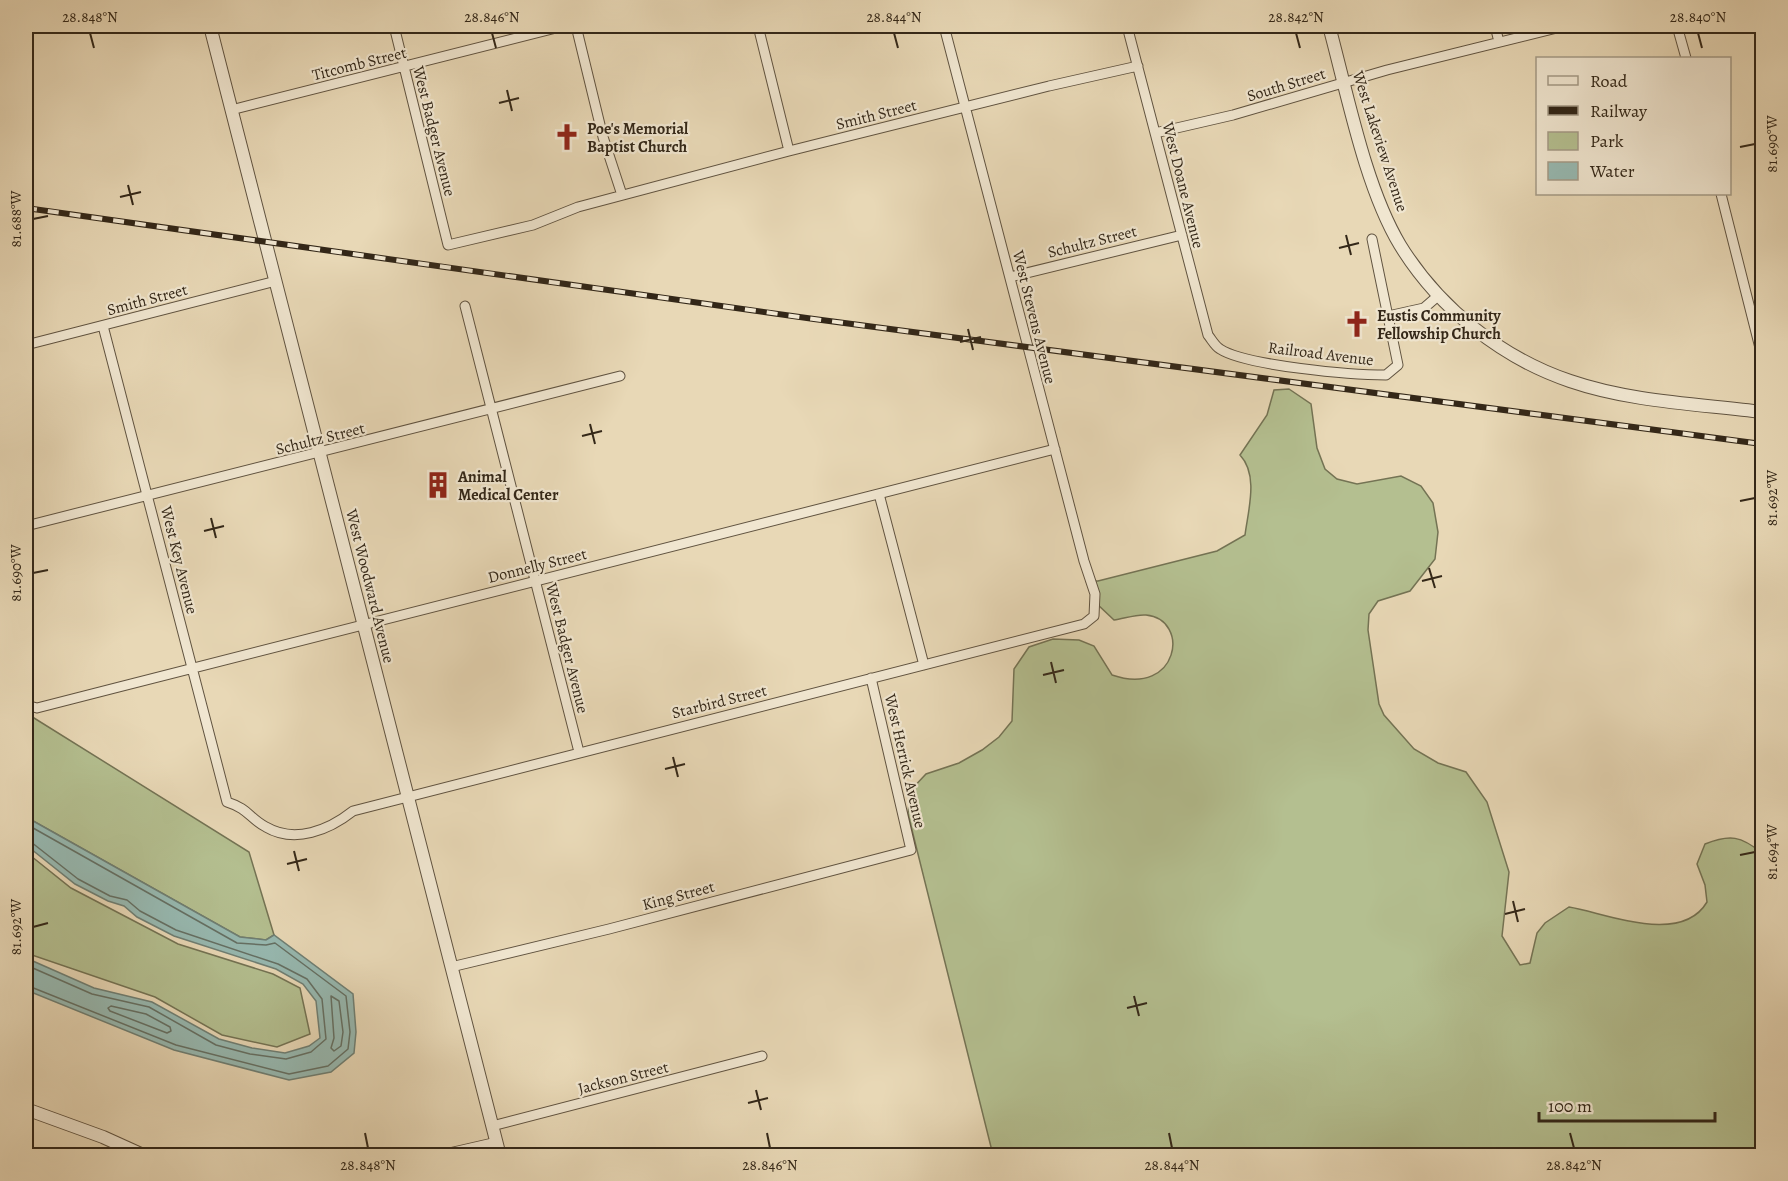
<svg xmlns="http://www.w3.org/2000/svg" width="1788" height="1181" font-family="Alegreya,serif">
<rect width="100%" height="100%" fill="#e8d8b6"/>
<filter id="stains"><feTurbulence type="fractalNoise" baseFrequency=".00333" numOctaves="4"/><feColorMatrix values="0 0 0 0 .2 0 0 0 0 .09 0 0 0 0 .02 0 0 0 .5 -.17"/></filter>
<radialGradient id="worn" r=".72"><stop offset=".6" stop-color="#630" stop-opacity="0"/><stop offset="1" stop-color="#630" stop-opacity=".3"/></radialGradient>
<path fill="#b4bf90" stroke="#747354" stroke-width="1.5" d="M 1289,389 L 1311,404 L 1317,448 L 1325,469 L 1337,479 L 1357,484 L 1401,476 L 1421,486 L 1433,503 L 1438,532 L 1435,559 L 1410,591 L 1378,601 L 1369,614 L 1368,630 L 1379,704 L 1384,715 L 1414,749 L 1438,763 L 1466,772 L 1487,802 L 1509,872 L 1502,936 L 1520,965 L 1530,963 L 1537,933 L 1545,923 L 1569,907 C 1606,913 1681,946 1707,902 L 1705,885 L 1697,864 L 1705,844 C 1730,834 1741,836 1762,853 L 1762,1155 L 993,1155 L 908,814 L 910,791 L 926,774 L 959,763 L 982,750 L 999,737 L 1012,721 L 1014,669 L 1029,647 L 1053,639 L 1079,640 L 1094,646 L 1112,675 C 1179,698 1191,619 1146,615 C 1136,614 1123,619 1114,620 L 1095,602 L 1086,581 L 1098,581 L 1217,551 L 1245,535 C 1248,511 1259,475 1240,455 L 1267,415 L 1274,390 Z
M 26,713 L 249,852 L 274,935 L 266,940 L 240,937 L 26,817 Z
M 26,852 L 71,888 L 178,944 L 273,974 L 300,988 L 310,1034 L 277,1047 L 222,1035 L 155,997 L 26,953 Z"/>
<path fill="#97b9b1" stroke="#6f7f74" stroke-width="1.5" d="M 26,817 L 240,937 L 266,940 L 274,935 L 353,994 L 356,1032 L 354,1053 L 331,1072 L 289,1080 L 174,1050 L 26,990 L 26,958 L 94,988 L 152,1002 L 219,1039 L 252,1048 L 285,1053 L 309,1046 L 320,1038 L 316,1001 L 303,984 L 276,969 L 174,936 L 137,917 L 124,906 L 108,901 L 75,884 L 26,845 Z"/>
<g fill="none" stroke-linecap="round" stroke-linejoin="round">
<path stroke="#657064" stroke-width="1.5" d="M 26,824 L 237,943 L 266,945 L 275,943 L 346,996 L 350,1032 L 348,1049 L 328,1066 L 289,1074 L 176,1045 L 26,985
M 26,841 L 31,842 L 78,879 L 110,896 L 127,900 L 140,911 L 176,930 L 278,964 L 307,979 L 322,999 L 326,1039 L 311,1052 L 286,1059 L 250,1054 L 216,1045 L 149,1007 L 92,994 L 26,965
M 331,996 L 339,1001 L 343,1032 L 341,1046 L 334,1051 L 331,1048 L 334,1038 Z
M 111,1006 L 146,1014 L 170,1027 L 171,1031 L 167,1033 L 110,1011 L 108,1008 Z"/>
<defs>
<path id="minor" d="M 394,26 L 448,245 L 533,225 L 578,207 L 789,151 L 1049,86 L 1138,66
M 576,26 L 603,137 L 622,195
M 758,26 L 789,151
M 1127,26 L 1208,335 C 1212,340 1215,346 1220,349 C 1246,366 1353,375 1386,375 L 1398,365 L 1372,239
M 1495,26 L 1499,42
M 1677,26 L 1686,58
M 231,110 L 564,26
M 1155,133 L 1233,115 L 1387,70 L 1565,26
M 1721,194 L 1762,356
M 1010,277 L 1182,235
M 465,306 L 579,752
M 1388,316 L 1424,308 L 1439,295
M 103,326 L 227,802 C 249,809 249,818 266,827 C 295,844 329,830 353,811 L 1084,624 L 1094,616 L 1095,594 L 1084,561 L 944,26
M 26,345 L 276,281
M 879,494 L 924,665
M 26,526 L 620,376
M 26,705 L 37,708 L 119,687 L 1055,449
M 451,967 L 609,929 L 911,850 L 871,678
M 492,1126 L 762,1056
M 436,1156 L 497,1142"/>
<path id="tertiary" d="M 210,26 L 500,1156
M 1329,26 C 1347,92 1365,187 1400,245 C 1438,307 1501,358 1570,381 C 1631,402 1699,404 1762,412
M 26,1109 L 103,1137 L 145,1156"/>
</defs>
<use href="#minor" stroke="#605340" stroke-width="11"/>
<use href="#tertiary" stroke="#605340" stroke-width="14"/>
<use href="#minor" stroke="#f0e6d0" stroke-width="9"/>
<use href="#tertiary" stroke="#f0e6d0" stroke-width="12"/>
<defs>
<path id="rail" d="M 26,208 L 814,319 L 1762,444"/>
</defs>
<use href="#rail" stroke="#332718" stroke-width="6"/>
<use href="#rail" stroke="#f0e6d0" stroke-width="4" stroke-dasharray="11" stroke-linecap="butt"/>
</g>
<path fill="none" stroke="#332718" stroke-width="2" d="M 90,33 L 94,48M 492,33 L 496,48M 894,33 L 898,48M 1296,33 L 1300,48M 1698,33 L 1702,48M 507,90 L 512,111M 499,103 L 519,98M 1740,147 L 1755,144M 128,185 L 133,205M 120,197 L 141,192M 33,219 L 48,216M 1346,235 L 1351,255M 1339,248 L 1359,243M 968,329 L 973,350M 960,342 L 981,337M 590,424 L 595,444M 582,436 L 602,431M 1740,501 L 1755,498M 211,518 L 216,538M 204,531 L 224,526M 1429,568 L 1435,588M 33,573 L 48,570M 1422,581 L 1442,576M 1051,662 L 1056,683M 1043,675 L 1064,670M 673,757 L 678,777M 665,769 L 685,764M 294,851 L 299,871M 1740,855 L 1755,852M 287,864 L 307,859M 1513,901 L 1518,922M 1505,914 L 1525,909M 33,927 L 48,923M 1134,996 L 1139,1016M 1127,1008 L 1147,1003M 756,1090 L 761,1110M 748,1103 L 768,1098M 365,1133 L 368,1148M 767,1133 L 770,1148M 1169,1133 L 1172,1148M 1570,1133 L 1574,1148"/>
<defs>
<symbol id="church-bare" viewBox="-9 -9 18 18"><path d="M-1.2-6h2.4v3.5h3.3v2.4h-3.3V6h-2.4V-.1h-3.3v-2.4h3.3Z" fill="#8f2418" stroke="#f0e6d0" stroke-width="2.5" paint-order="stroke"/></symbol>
<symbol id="building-bare" viewBox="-9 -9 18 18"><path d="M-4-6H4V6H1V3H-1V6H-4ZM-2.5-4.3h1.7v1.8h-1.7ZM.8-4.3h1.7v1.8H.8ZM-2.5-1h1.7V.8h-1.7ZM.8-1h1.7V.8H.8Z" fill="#8f2418" stroke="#f0e6d0" stroke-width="2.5" paint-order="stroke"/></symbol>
</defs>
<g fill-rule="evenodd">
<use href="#church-bare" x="548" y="118" width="38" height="38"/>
<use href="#church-bare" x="1338" y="305" width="38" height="38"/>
<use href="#building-bare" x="419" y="466" width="38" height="38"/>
</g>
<g text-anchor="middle" stroke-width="4.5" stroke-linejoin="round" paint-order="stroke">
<g font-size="16" fill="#332718" stroke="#f0e6d0">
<text transform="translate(359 63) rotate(-14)" y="6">Titcomb Street</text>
<text transform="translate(1286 84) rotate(-17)" y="6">South Street</text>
<text transform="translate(876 114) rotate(-14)" y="6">Smith Street</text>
<text transform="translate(435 131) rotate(76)" y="6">West Badger Avenue</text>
<text transform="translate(1381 141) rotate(72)" y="6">West Lakeview Avenue</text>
<text transform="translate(1184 185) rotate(76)" y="6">West Doane Avenue</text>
<text transform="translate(1092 241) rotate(-14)" y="6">Schultz Street</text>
<text transform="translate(147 299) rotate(-15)" y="6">Smith Street</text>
<text transform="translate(1035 317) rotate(76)" y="6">West Stevens Avenue</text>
<text transform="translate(1321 353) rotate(7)" y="6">Railroad Avenue</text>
<text transform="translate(320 438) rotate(-14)" y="6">Schultz Street</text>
<text transform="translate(180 560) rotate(76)" y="6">West Key Avenue</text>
<text transform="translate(537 565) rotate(-14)" y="6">Donnelly Street</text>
<text transform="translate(371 586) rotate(76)" y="6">West Woodward Avenue</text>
<text transform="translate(568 648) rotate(76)" y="6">West Badger Avenue</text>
<text transform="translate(719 701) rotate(-14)" y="6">Starbird Street</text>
<text transform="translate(906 761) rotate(77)" y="6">West Herrick Avenue</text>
<text transform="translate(678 895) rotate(-15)" y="6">King Street</text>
<text transform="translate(623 1077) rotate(-14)" y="6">Jackson Street</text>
</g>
<g font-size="16" font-weight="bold" fill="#332718" stroke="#f0e6d0" text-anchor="start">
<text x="587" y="134">Poe's Memorial<tspan x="587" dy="18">Baptist Church</tspan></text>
<text x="1377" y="321">Eustis Community<tspan x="1377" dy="18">Fellowship Church</tspan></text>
<text x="458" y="482">Animal<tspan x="458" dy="18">Medical Center</tspan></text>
</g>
</g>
<rect width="1788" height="1181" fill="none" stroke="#e8d8b6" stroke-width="66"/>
<rect x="1536" y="57" width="195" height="138" fill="#f0e6d0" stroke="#a49a86" stroke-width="1.5"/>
<rect x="1548" y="76" width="30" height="9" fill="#f0e6d0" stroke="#a49a86" stroke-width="1.5"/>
<text x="1590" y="87" font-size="18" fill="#332718">Road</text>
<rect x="1548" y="106" width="30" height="9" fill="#332718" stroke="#a49a86" stroke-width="1.5"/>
<text x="1590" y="117" font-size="18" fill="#332718">Railway</text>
<rect x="1548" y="132" width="30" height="18" fill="#b4bf90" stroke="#a49a86" stroke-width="1.5"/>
<text x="1590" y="147" font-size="18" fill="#332718">Park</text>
<rect x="1548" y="162" width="30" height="18" fill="#97b9b1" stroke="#a49a86" stroke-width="1.5"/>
<text x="1590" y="177" font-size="18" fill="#332718">Water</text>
<path d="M1539 1112v9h176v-9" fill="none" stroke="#332718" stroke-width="3"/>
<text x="1548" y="1112" font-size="18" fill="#332718" stroke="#f0e6d0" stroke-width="4.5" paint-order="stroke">100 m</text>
<rect x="33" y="33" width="1722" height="1115" fill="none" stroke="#332718" stroke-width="2"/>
<g font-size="15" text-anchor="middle" fill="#332718">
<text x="90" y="22">28.848°N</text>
<text x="492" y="22">28.846°N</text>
<text x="894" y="22">28.844°N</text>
<text x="1296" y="22">28.842°N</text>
<text x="1698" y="22">28.840°N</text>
<text transform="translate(1772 144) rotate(-90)" y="5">81.690°W</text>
<text transform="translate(16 219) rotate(-90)" y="5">81.688°W</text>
<text transform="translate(1772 498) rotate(-90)" y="5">81.692°W</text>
<text transform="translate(16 573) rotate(-90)" y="5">81.690°W</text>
<text transform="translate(1772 852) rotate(-90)" y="5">81.694°W</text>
<text transform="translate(16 927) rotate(-90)" y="5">81.692°W</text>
<text x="368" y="1170">28.848°N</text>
<text x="770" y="1170">28.846°N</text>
<text x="1172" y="1170">28.844°N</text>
<text x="1574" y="1170">28.842°N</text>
</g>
<rect width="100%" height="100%" filter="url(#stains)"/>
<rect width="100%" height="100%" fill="url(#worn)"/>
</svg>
